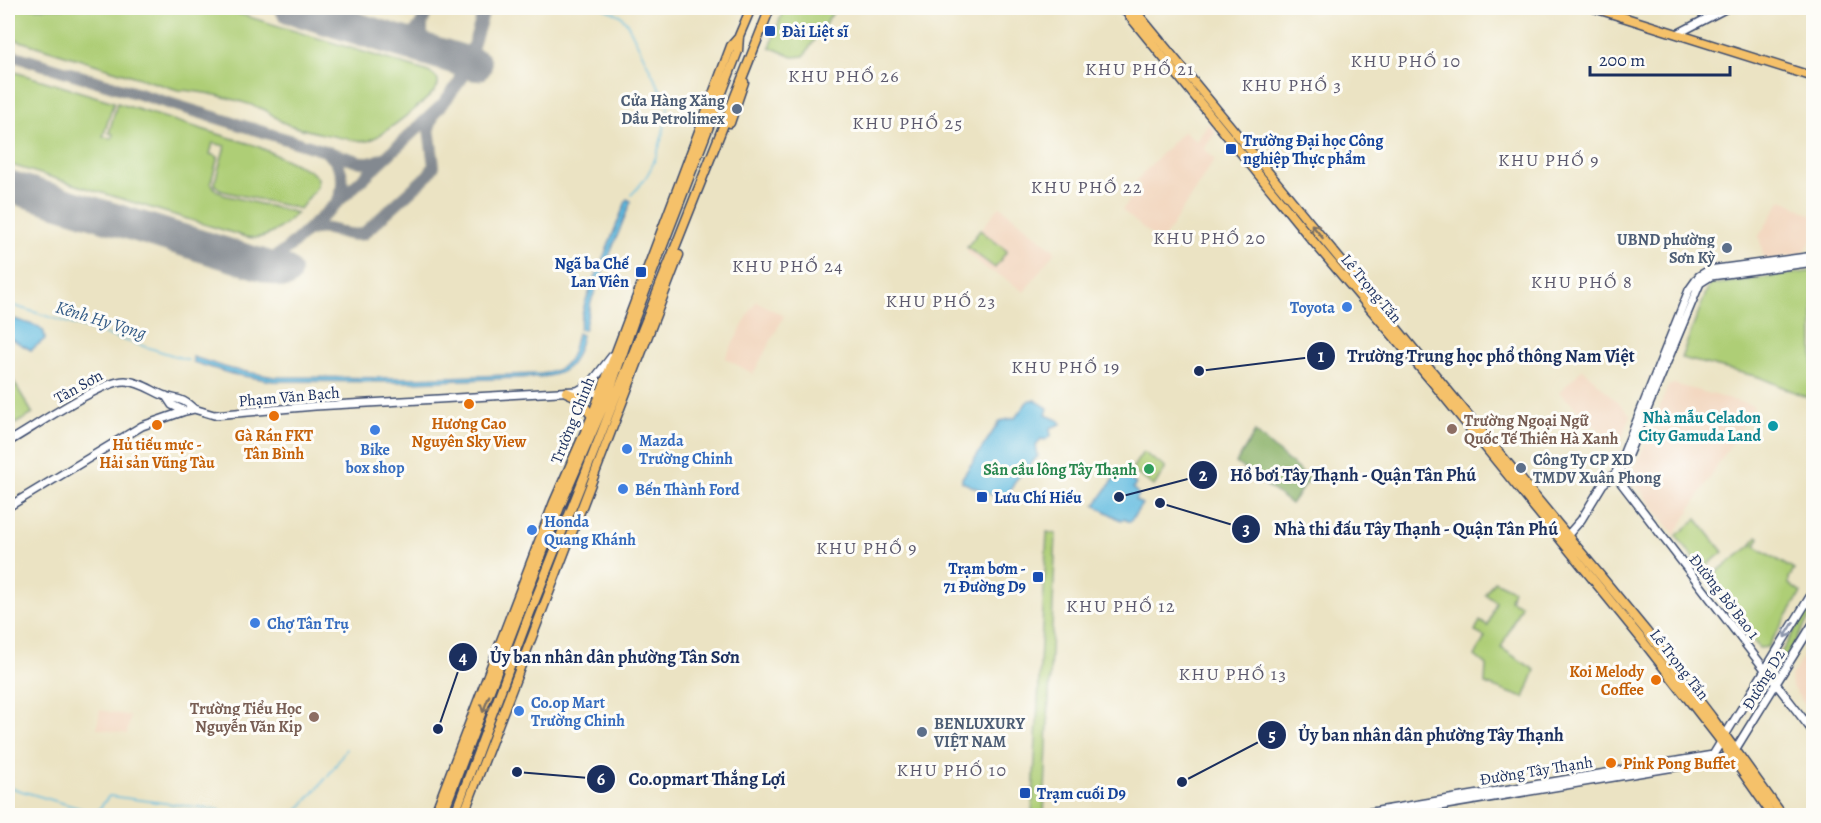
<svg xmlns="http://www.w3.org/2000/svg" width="1821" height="823" font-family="Alegreya,serif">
<rect width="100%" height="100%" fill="#fdfcf7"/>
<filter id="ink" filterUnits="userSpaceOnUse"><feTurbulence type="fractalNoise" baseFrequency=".0167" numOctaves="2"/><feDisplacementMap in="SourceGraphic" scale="12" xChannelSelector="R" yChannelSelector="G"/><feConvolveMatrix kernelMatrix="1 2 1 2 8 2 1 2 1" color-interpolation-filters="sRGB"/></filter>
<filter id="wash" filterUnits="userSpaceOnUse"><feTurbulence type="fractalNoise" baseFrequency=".008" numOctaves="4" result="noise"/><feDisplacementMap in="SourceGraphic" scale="24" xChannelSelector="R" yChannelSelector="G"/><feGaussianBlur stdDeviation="1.35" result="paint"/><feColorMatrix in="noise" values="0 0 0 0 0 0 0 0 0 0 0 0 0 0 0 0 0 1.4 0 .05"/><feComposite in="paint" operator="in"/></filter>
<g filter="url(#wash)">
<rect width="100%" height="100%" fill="#ebe3c3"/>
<path fill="#f2d5bd" d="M 1208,124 L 1216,132 L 1204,149 L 1215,159 L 1161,243 L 1122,210 L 1141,186 L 1136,181 L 1159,156 L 1184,131 L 1196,141 Z
M 1782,199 L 1813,216 L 1813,238 L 1803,254 L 1764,260 L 1759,236 Z
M 1000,206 L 1055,251 L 1024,292 L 1001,276 L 988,270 L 967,252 L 967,247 Z
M 756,301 L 784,316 L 753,374 L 725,358 Z
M 1583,369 L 1631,415 L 1618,448 L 1559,392 Z
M 1674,384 L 1754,406 L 1675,535 L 1631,478 L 1668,386 Z
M 1813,640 L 1813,716 L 1792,687 L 1791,677 Z
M 100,710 L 130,716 L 127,734 L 97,728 Z"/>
<path fill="#aece76" stroke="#647e6a" stroke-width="1.5" d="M 8,8 L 220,8 L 419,69 C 426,71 440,75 438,85 C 436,95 377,140 367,141 C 351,141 296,129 282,122 C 275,118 270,112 263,109 C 235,99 207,91 178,90 L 10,38 L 8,37 Z
M 784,8 L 836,8 L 804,56 L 793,57 L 770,47 Z
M 8,70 L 114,102 L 103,137 L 112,138 L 113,134 L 109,133 L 117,103 L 257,146 L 310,171 L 318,178 L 317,187 L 300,209 L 222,191 L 215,185 L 215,181 L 225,146 L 213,143 L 210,154 L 218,157 L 211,182 L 215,189 L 224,195 L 297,213 C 282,227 268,241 246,237 L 8,164 Z
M 980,230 L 1007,251 L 995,268 L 967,247 Z
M 1813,271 L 1813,400 L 1759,377 L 1681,358 L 1709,285 Z
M 11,377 L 33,414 L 8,428 L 8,379 Z
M 1143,452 L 1166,468 L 1154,486 L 1131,470 Z
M 1697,519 L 1723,552 L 1703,569 L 1676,536 Z
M 1047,532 L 1056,534 L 1044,815 L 1032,815 Z
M 1757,536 L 1760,538 L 1755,546 L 1794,570 L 1789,578 L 1789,584 L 1801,593 L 1768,647 L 1759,648 L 1707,579 L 1751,546 Z
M 1494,581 L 1513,590 L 1510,600 L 1521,605 L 1501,648 L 1535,670 L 1524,698 L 1485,684 L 1486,665 L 1475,656 L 1485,637 L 1475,632 L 1480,621 L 1488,626 L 1496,602 L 1485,594 Z
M 1813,600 L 1813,612 L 1782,663 L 1779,664 L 1777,659 Z"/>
<path fill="#8ab167" stroke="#527062" stroke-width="1.5" d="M 1255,432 L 1309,479 L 1291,504 L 1236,463 Z"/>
<path fill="#63bce0" stroke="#3f769f" stroke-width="1.5" d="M 627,199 L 631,201 L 591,301 L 584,330 L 579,329 L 585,303 Z
M 8,317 L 39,327 L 44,332 L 45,339 L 31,350 L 8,337 Z
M 577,333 L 582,335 C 576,361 570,375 540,377 L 411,382 L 273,381 L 232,374 L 193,362 L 193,357 L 230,369 L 274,377 L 413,378 L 541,374 C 569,371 572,357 577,333 Z
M 1030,400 L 1035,400 L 1048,408 L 1046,415 L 1060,421 L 1061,424 L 1050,428 L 1051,436 L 1045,440 L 1041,439 L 1036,446 L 1038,456 L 1015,481 L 1011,490 L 1006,495 L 1000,496 L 992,495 L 962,482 L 962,478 L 1000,421 L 1015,418 L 1027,402 Z
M 1119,472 L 1136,484 L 1133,488 L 1139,495 L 1135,500 L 1142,504 L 1130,522 L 1124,519 L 1122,521 L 1095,505 Z"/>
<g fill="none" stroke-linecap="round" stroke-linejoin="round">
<path stroke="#63bce0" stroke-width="1.5" d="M 603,8 L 620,15 L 627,23 L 668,105 C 668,114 665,123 663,133 C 657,157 650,177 631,195
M 8,304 L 188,360
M 8,787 L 96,813 L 109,796 L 220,810 L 222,816
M 293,816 C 312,794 332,774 346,749"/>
<path stroke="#838990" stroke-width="12" d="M 422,26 L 422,39 L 426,49
M 397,40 C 417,35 422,26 428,8
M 8,54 L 361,162 L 374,162 L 386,157
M 448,56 C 457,63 461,69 460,80
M 328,154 C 343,165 346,183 338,200
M 307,231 C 331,223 343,238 363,234 L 428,175 L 434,166 L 429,128 L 434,114
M 252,262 L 273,258 L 285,251 L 442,105 L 463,77 L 485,8"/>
<path stroke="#838990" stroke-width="32" d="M 291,8 L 476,65
M 8,186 L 285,272"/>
</g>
</g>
<g filter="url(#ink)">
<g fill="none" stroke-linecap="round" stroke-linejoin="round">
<defs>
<path id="minor" d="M 1677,34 L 1727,8
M 579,390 L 591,383 L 612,356
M 166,396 L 172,405 L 185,411
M 8,442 C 31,429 104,379 126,381 C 141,382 152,391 165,396 C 178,400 183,398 194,409
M 1615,475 L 1689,290 L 1699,276 L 1709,270 L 1814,256
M 1615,475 L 1814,733
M 8,507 L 142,426 L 185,411 L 194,409 L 214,415 L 315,406 L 576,391 L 600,393
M 1566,537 L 1581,520 L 1603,484 L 1623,467 L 1700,283 L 1711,276 L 1814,262
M 1348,816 L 1713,755 L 1814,590
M 1380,816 L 1717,760 L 1730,755 L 1735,750 L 1814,622"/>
<path id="major" d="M 1123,8 L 1307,234 L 1433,383 L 1639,636 L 1717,736 L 1773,816
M 1133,8 L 1646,631 L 1711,716 L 1783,816
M 1594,8 L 1814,77
M 730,123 L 744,82
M 566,392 L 579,398 L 593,418
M 434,816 L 554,502 L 592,416 L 731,46 L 739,37
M 442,816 L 560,507 L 608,396 L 635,318 L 738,51 L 739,36 L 751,8
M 454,816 L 528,618 L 770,8
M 463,816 L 679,255"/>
</defs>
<use href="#minor" stroke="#3a4a6d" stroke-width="10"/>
<use href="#major" stroke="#3a4a6d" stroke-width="11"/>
<use href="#minor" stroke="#fff" stroke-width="7"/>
<use href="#major" stroke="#f5c16b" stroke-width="8"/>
</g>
<defs><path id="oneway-shaft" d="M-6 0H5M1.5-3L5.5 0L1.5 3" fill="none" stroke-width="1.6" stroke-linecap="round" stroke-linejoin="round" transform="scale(1.5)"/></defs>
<g stroke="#7d7164">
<use href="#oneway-shaft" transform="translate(1317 231) rotate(-129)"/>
<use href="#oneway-shaft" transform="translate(486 704) rotate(111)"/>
</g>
<use stroke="#8d97ae" href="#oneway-shaft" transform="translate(1789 630) rotate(121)"/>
</g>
<g fill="#1a4fb4" stroke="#fdfcf7" stroke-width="2">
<rect x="764" y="25" width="12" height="12" rx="3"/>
<rect x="1225" y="143" width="12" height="12" rx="3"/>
<rect x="635" y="266" width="12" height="12" rx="3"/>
<rect x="976" y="491" width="12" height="12" rx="3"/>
<rect x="1032" y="571" width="12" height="12" rx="3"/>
<rect x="1019" y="787" width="12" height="12" rx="3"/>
</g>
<g fill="#5c6f8a" stroke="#fdfcf7" stroke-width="2">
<circle cx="737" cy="109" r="6"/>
<circle cx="1727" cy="248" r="6"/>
<circle cx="1521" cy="468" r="6"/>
<circle cx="922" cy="732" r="6"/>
</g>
<g fill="#3f7fe0" stroke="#fdfcf7" stroke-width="2">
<circle cx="1347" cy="307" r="6"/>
<circle cx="375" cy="430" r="6"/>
<circle cx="627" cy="449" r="6"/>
<circle cx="623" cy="489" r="6"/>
<circle cx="532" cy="530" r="6"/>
<circle cx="255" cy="623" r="6"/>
<circle cx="519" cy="711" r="6"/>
</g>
<g fill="#e8710a" stroke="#fdfcf7" stroke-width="2">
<circle cx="469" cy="404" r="6"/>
<circle cx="274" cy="416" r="6"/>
<circle cx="157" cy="425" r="6"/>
<circle cx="1656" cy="680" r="6"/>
<circle cx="1611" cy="763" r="6"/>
</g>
<circle fill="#0f9aa8" stroke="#fdfcf7" stroke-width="2" cx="1773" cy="426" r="6"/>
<g fill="#8d6e63" stroke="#fdfcf7" stroke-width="2">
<circle cx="1452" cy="429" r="6"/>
<circle cx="314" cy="717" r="6"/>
</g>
<circle fill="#2e9e5b" stroke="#fdfcf7" stroke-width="2" cx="1149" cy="469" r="6"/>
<g text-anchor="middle" stroke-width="6" stroke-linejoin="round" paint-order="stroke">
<g font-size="16" font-weight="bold" fill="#164399" stroke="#fdfcf7" text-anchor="start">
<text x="782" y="37">Đài Liệt sĩ</text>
<text x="1243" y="146">Trường Đại học Công<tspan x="1243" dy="18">nghiệp Thực phẩm</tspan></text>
<text x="629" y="269" text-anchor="end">Ngã ba Chế<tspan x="629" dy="18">Lan Viên</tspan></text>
<text x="994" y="503">Lưu Chí Hiếu</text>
<text x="1026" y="574" text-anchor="end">Trạm bơm -<tspan x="1026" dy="18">71 Đường D9</tspan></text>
<text x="1037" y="799">Trạm cuối D9</text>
</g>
<g font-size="16" font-weight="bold" fill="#4e5e75" stroke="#fdfcf7" text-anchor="end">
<text x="725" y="106">Cửa Hàng Xăng<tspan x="725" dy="18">Dầu Petrolimex</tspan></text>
<text x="1715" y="245">UBND phường<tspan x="1715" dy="18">Sơn Kỳ</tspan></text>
<text x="1533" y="465" text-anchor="start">Công Ty CP XD<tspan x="1533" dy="18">TMDV Xuân Phong</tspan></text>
<text x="934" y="729" text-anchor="start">BENLUXURY<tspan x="934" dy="18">VIỆT NAM</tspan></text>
</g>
<g font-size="16" fill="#1b2f5e" stroke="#fdfcf7">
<text transform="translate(1372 288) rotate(50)" y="6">Lê Trọng Tấn</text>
<text transform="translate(78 386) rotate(-29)" y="6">Tân Sơn</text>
<text transform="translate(289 396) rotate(-5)" y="6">Phạm Văn Bạch</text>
<text transform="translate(572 420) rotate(-68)" y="6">Trường Chinh</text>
<text transform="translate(1725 596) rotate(52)" y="6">Đường Bờ Bao 1</text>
<text transform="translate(1680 664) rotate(52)" y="6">Lê Trọng Tấn</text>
<text transform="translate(1763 679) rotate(-59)" y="6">Đường D2</text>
<text transform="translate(1536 770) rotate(-9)" y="6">Đường Tây Thạnh</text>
</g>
<g font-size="16" font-weight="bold" fill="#366cbe" stroke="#fdfcf7" text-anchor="start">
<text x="1335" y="313" text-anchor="end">Toyota</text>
<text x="639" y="446">Mazda<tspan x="639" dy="18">Trường Chinh</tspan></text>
<text x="375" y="455" text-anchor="middle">Bike<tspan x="375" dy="18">box shop</tspan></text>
<text x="635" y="495">Bến Thành Ford</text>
<text x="544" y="527">Honda<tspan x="544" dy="18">Quang Khánh</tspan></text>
<text x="267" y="629">Chợ Tân Trụ</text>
<text x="531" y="708">Co.op Mart<tspan x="531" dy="18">Trường Chinh</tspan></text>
</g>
<g font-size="16" font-weight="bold" fill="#0d838f" stroke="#fdfcf7" text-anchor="end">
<text x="1761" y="423">Nhà mẫu Celadon<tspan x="1761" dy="18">City Gamuda Land</tspan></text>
</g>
<g font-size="16" font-weight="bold" fill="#785e54" stroke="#fdfcf7" text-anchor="start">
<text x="1464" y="426">Trường Ngoại Ngữ<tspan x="1464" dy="18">Quốc Tế Thiên Hà Xanh</tspan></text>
<text x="302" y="714" text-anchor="end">Trường Tiểu Học<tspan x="302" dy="18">Nguyễn Văn Kip</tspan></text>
</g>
<g font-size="16" font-weight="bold" fill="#c56008" stroke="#fdfcf7">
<text x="469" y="429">Hương Cao<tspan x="469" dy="18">Nguyên Sky View</tspan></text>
<text x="274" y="441">Gà Rán FKT<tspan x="274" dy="18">Tân Bình</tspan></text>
<text x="157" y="450">Hủ tiếu mực -<tspan x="157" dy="18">Hải sản Vũng Tàu</tspan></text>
<text x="1644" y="677" text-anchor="end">Koi Melody<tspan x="1644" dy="18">Coffee</tspan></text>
<text x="1623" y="769" text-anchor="start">Pink Pong Buffet</text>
</g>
<g font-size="16" font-weight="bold" fill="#27864d" stroke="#fdfcf7" text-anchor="end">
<text x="1137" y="475">Sân cầu lông Tây Thạnh</text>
</g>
<g font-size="18" letter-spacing="1.5" fill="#5c596d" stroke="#fdfcf7">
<text x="1406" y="67">KHU PHỐ 10</text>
<text x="1140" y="75">KHU PHỐ 21</text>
<text x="844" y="82">KHU PHỐ 26</text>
<text x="1292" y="91">KHU PHỐ 3</text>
<text x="908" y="129">KHU PHỐ 25</text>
<text x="1549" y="166">KHU PHỐ 9</text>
<text x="1087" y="193">KHU PHỐ 22</text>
<text x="1210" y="244">KHU PHỐ 20</text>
<text x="788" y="272">KHU PHỐ 24</text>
<text x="1582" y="288">KHU PHỐ 8</text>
<text x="941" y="307">KHU PHỐ 23</text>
<text x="1066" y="373">KHU PHỐ 19</text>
<text x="867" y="554">KHU PHỐ 9</text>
<text x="1121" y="612">KHU PHỐ 12</text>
<text x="1233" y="680">KHU PHỐ 13</text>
<text x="952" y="776">KHU PHỐ 10</text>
</g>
<g font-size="18" font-style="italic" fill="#315985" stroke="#fdfcf7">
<text transform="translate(101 320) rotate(17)" y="6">Kênh Hy Vọng</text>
</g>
</g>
<path fill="none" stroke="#1b2f5e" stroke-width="2" d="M1199 371L1321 356M1119 497L1203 475M1160 503L1246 529M438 729L463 657M1182 782L1272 735M517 772L601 779"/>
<g fill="#1b2f5e" stroke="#fdfcf7" stroke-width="2">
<circle cx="1199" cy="371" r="6"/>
<circle cx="1119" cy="497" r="6"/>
<circle cx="1160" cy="503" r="6"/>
<circle cx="438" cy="729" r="6"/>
<circle cx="1182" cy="782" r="6"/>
<circle cx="517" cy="772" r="6"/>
<circle cx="1321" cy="356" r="15"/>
<circle cx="1203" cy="475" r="15"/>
<circle cx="1246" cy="529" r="15"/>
<circle cx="463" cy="657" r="15"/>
<circle cx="1272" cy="735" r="15"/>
<circle cx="601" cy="779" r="15"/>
</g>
<g font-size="18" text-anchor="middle" font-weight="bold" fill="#fff">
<text x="1321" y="362">1</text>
<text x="1203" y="481">2</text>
<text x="1246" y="535">3</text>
<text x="463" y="663">4</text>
<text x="1272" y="741">5</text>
<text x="601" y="785">6</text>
</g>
<g font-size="18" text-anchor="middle" font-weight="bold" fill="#1b2f5e" stroke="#fdfcf7" stroke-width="6" stroke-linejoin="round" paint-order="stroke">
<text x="1491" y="362">Trường Trung học phổ thông Nam Việt</text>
<text x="1353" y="481">Hồ bơi Tây Thạnh - Quận Tân Phú</text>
<text x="1416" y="535">Nhà thi đấu Tây Thạnh - Quận Tân Phú</text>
<text x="615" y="663">Ủy ban nhân dân phường Tân Sơn</text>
<text x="1431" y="741">Ủy ban nhân dân phường Tây Thạnh</text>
<text x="707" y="785">Co.opmart Thắng Lợi</text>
</g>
<rect width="1821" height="823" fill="none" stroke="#fdfcf7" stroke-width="30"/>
<path d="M1590 66v9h140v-9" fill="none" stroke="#1b2f5e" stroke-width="3"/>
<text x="1599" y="66" font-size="18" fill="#1b2f5e" stroke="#fdfcf7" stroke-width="4.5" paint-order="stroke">200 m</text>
</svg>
